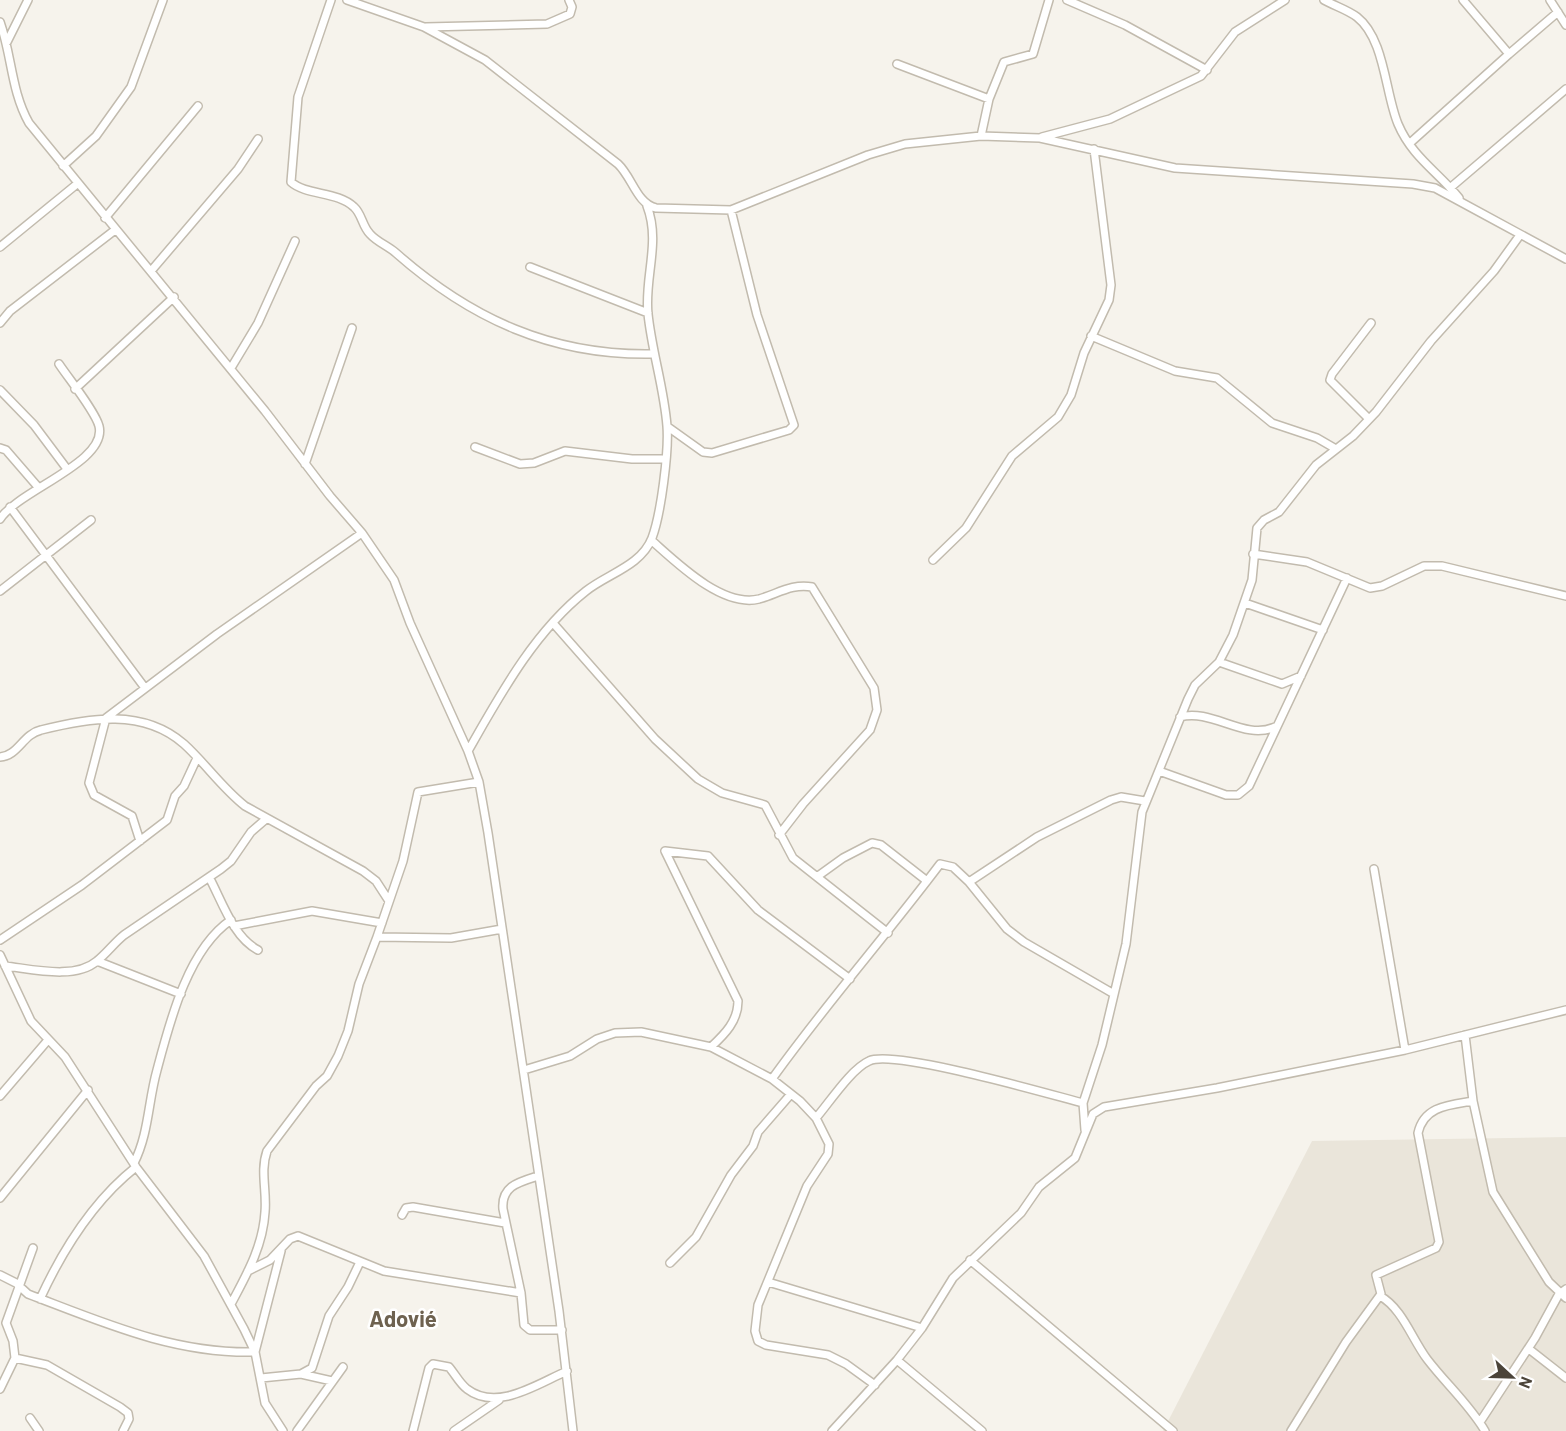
<svg xmlns="http://www.w3.org/2000/svg" width="1566" height="1431" font-family="Barlow,sans-serif">
<rect width="100%" height="100%" fill="#f6f3ec"/>
<path fill="#eae5da" d="M 1566,1137 L 1566,1431 L 1163,1431 L 1312,1141 Z"/>
<g fill="none" stroke-linecap="round" stroke-linejoin="round">
<defs>
<path id="minor" d="M 331,0 L 298,97 L 291,182 C 307,196 337,191 354,207 C 362,214 362,226 370,234 C 377,242 388,246 396,253 C 471,319 552,356 653,354
M 347,0 L 424,27 L 485,60 L 618,164 C 632,177 637,204 656,208 L 731,210 L 868,155 L 905,144 L 981,136 L 1040,138 L 1175,168 L 1413,184 L 1435,188 L 1566,259
M 1067,0 L 1125,25 L 1207,70
M 1324,0 C 1335,6 1348,10 1357,17 C 1385,39 1385,93 1398,124 C 1412,157 1438,172 1459,198
M 1550,0 L 1566,25
M 0,22 C 12,56 11,91 29,123 L 265,411 L 330,496 L 362,533 L 394,580 L 410,623 L 468,751 L 479,782 L 488,833 L 559,1311 L 573,1431
M 426,27 L 547,24 L 570,14 L 572,7 L 569,0
M 7,42 L 28,0
M 1509,54 L 1558,12
M 897,64 L 989,99
M 981,136 L 989,99 L 1004,62 L 1033,54 L 1049,0
M 1042,137 L 1110,119 L 1201,76 L 1235,32 L 1285,0
M 1410,143 L 1509,54 L 1463,0
M 63,166 L 96,136 L 131,87 L 163,0
M 1450,188 L 1566,89
M 105,218 L 198,106
M 0,247 L 77,184
M 530,267 L 648,313
M 151,271 L 238,169 L 258,139
M 0,323 L 10,311 L 115,230
M 1091,336 L 1175,371 L 1217,378 L 1272,423 L 1317,438 L 1336,449
M 231,368 L 258,323 L 295,241
M 75,389 L 174,297
M 0,390 L 34,425 L 67,469
M 1369,419 L 1330,380 L 1332,374 L 1371,323
M 668,427 L 703,452 L 712,453 L 789,430 L 794,425 L 757,315 L 731,210
M 475,447 L 520,464 L 534,463 L 565,451 L 632,459 L 664,459
M 0,448 L 6,450 L 38,487
M 305,464 L 352,328
M 10,507 L 145,688
M 0,519 C 19,490 108,462 99,426 C 95,411 69,379 59,364
M 651,540 C 676,562 722,608 759,599 C 777,594 793,583 812,587 L 874,688 L 877,710 L 870,730 L 803,804 L 779,835
M 1253,554 L 1307,562 L 1370,588 L 1382,586 L 1424,566 L 1442,566 L 1566,596
M 933,560 L 966,528 L 1012,456 L 1058,417 L 1071,395 L 1084,353 L 1109,300 L 1111,285 L 1094,149
M 0,591 L 91,520
M 1245,603 L 1323,630
M 553,623 L 655,739 L 698,779 L 722,793 L 765,805 L 793,858 L 888,933
M 1219,662 L 1282,684 L 1301,676
M 1180,717 C 1212,708 1244,741 1275,727
M 468,751 C 500,695 534,632 586,591 C 607,574 641,566 652,538 C 661,514 669,451 667,426 C 664,388 652,352 648,314 C 644,278 661,242 647,206
M 0,757 C 18,756 23,734 41,730 C 89,718 143,708 184,744 C 206,764 222,788 245,806 L 363,871 L 376,881 L 389,901
M 1159,771 L 1226,795 L 1238,795 L 1249,786 L 1347,578
M 140,841 L 132,816 L 94,795 L 89,783 L 106,718 L 217,634 L 362,533
M 1374,869 L 1405,1050
M 818,876 L 843,858 L 872,843 L 881,845 L 927,881
M 209,877 C 222,901 233,937 258,950
M 969,882 L 1037,837 L 1111,800 L 1121,797 L 1145,801
M 234,926 L 312,911 L 382,923
M 377,937 L 403,861 L 418,792 L 479,782
M 0,940 L 82,885 L 167,820 L 175,796 L 184,786 L 197,758
M 0,955 L 31,1021 L 65,1057 L 136,1167 L 204,1256 L 244,1329 L 255,1352 L 265,1403 L 283,1431
M 97,961 L 181,994
M 5,966 C 32,969 75,980 97,961 C 107,953 114,943 124,935 L 221,869 L 231,861 L 251,832 L 266,819
M 1465,1035 L 1473,1101 L 1493,1192 L 1549,1282 L 1566,1298
M 711,1047 C 725,1034 738,1021 738,1001 L 665,851 L 708,856 L 758,910 L 850,979
M 524,1070 L 570,1056 L 597,1039 L 615,1033 L 641,1032 L 711,1047 L 772,1079 L 800,1101 L 816,1118 L 829,1144 L 828,1154 L 807,1186 L 758,1305 L 755,1331 L 758,1341 L 766,1345 L 828,1355 L 846,1364 L 875,1385
M 772,1079 C 825,1005 885,937 940,864 L 953,867 L 969,882 L 1007,929 L 1024,942 L 1114,994
M 0,1096 L 48,1040
M 816,1118 C 829,1103 851,1069 869,1061 C 894,1049 1048,1094 1083,1103
M 1085,1130 L 1083,1103 L 1102,1045 L 1126,944 L 1142,812 L 1188,699 L 1195,685 L 1219,662 L 1233,635 L 1252,580 L 1257,528 L 1264,520 L 1279,512 L 1316,465 L 1353,436 L 1376,412 L 1431,341 L 1494,271 L 1520,235
M 134,1163 C 149,1133 148,1102 157,1070 C 170,1021 188,949 231,920
M 538,1176 C 519,1182 501,1186 503,1209 L 521,1293 L 524,1325 L 530,1330 L 562,1330
M 0,1198 L 88,1090
M 402,1215 L 406,1208 L 413,1207 L 505,1223
M 970,1260 L 1173,1431
M 670,1263 L 696,1237 L 731,1175 L 753,1146 L 758,1132 L 791,1094
M 248,1271 L 270,1260 L 290,1239 L 298,1236 L 384,1271 L 521,1293
M 0,1275 L 16,1283 L 28,1294 C 102,1322 173,1354 255,1352 L 281,1251
M 768,1282 L 922,1328
M 1380,1296 C 1402,1308 1412,1339 1427,1359 C 1446,1384 1469,1404 1485,1431
M 40,1299 C 63,1249 93,1201 136,1167
M 231,1304 C 247,1274 263,1246 265,1212 C 267,1191 260,1171 267,1151 L 316,1086 L 327,1076 L 338,1056 L 348,1031 L 359,984 L 377,937 L 451,938 L 502,929
M 1529,1349 L 1566,1378
M 15,1358 L 47,1365 L 120,1407 L 128,1413 L 129,1419 L 123,1431
M 897,1360 L 982,1431
M 301,1374 L 332,1381
M 261,1378 L 301,1374 L 312,1368 L 329,1316 L 348,1287 L 360,1262
M 0,1389 L 15,1358 L 13,1341 L 6,1323 L 33,1248
M 30,1418 L 39,1431
M 1480,1422 L 1535,1338 L 1559,1294 L 1566,1289
M 297,1431 L 343,1367
M 413,1431 L 429,1368 L 433,1364 L 449,1367 C 455,1374 460,1384 467,1389 C 497,1412 537,1384 567,1371
M 454,1431 L 499,1400
M 832,1431 L 897,1360 L 922,1328 L 953,1278 L 1021,1213 L 1039,1187 L 1075,1158 L 1093,1114 L 1104,1107 L 1217,1088 L 1405,1050 L 1566,1010
M 1291,1431 L 1346,1342 L 1381,1294 L 1376,1275 L 1436,1248 L 1439,1242 L 1418,1133 C 1424,1106 1449,1105 1473,1101"/>
</defs>
<use href="#minor" stroke="#c2bbae" stroke-width="10"/>
<use href="#minor" stroke="#fff" stroke-width="7"/>
</g>
<g text-anchor="middle" stroke-width="5" stroke-linejoin="round" paint-order="stroke">
<g font-size="22" font-weight="bold" fill="#6e6250" stroke="#fff">
<text x="403" y="1327">Adovié</text>
</g>
</g>
<g transform="translate(1512 1377) rotate(112)" stroke="#ffffff" stroke-width="4.5" paint-order="stroke">
<path d="M0-4.5L10 22L0 15L-10 22Z" fill="#4b4439"/>
<text y="-9" font-size="16" font-weight="bold" text-anchor="middle" fill="#4b4439">N</text>
</g>
</svg>
